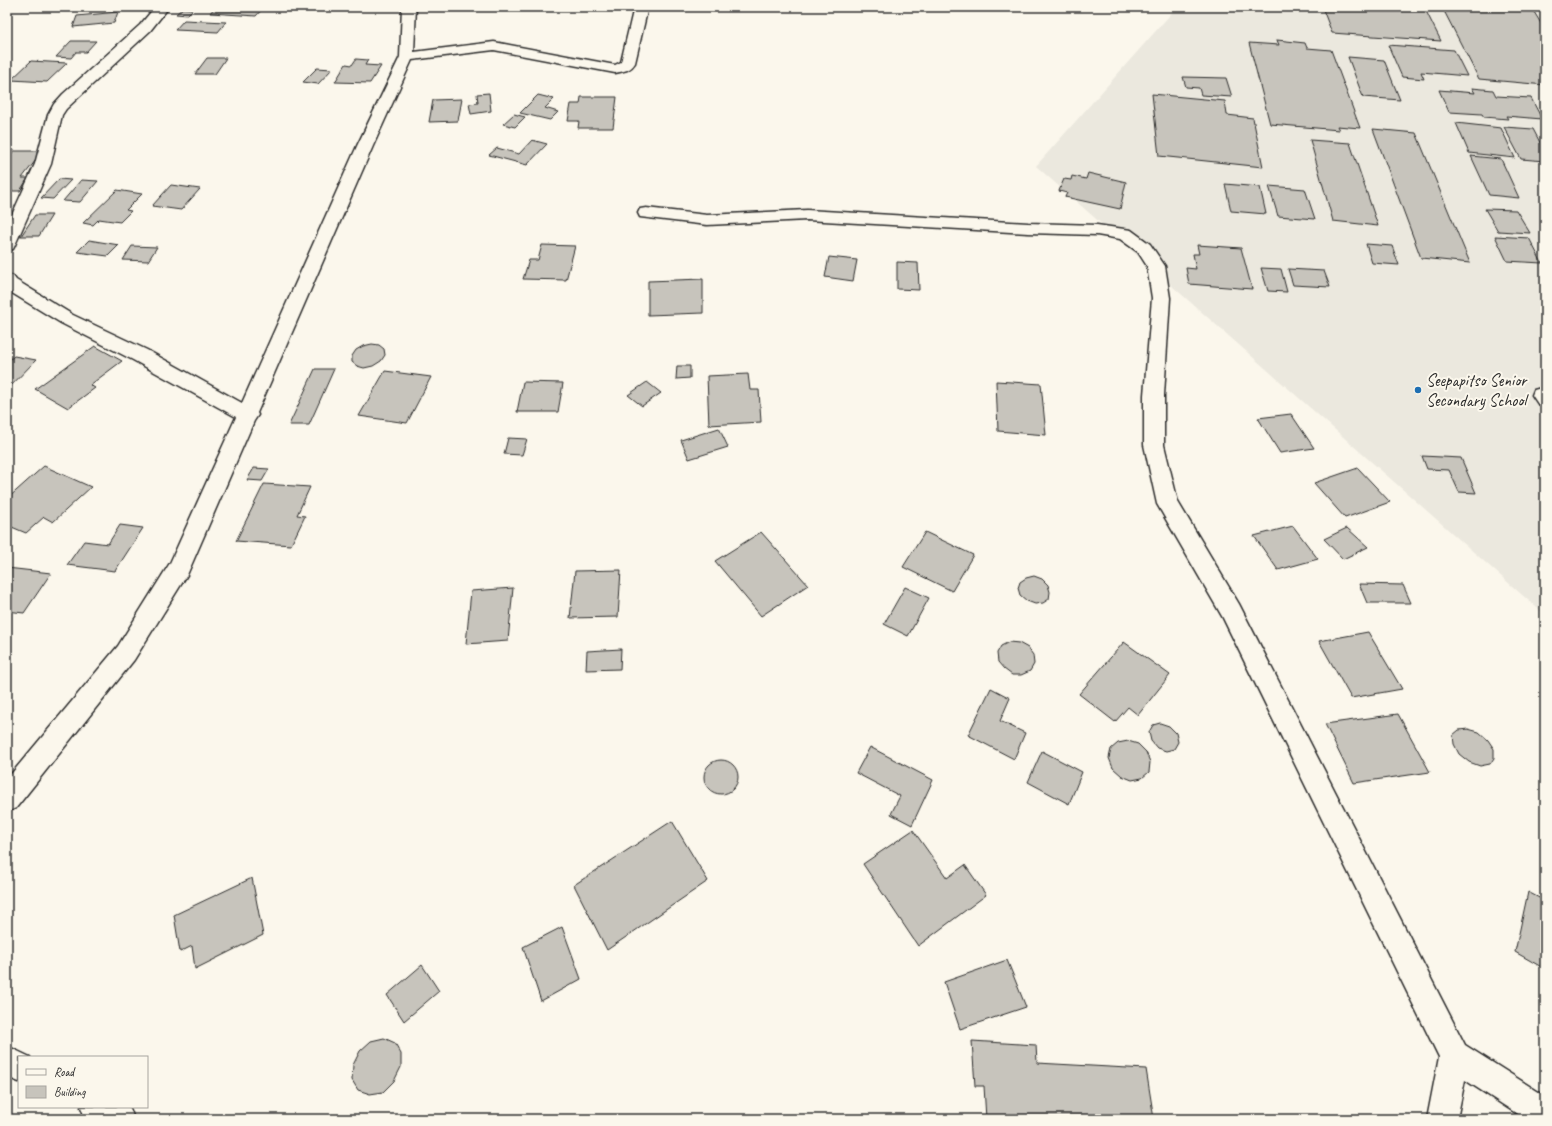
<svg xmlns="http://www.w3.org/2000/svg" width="1552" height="1126" font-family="Caveat,sans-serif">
<rect width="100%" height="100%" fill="#fbf7ec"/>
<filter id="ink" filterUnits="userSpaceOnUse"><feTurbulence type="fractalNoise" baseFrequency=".025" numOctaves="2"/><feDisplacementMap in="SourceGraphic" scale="8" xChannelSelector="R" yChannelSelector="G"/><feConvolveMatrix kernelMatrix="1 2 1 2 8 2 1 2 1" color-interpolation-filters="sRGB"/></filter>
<g filter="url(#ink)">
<path fill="#ebe8de" d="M 1177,7 L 1545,7 L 1545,615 L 1036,166 Z"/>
<path fill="#c7c4bc" stroke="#2b2b2b" d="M 215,7 L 264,7 L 256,16 L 210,13 Z
M 1322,7 L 1424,7 L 1441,41 L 1332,33 Z
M 1442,7 L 1531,7 L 1545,30 L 1545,85 L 1479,79 Z
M 183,8 L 193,9 L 187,15 L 176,14 Z
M 118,12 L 114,23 L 73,27 L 77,16 Z
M 184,20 L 226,22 L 218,32 L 175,30 Z
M 1277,40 L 1305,43 L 1307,48 L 1331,50 L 1360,128 L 1337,126 L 1339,130 L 1270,124 L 1249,43 L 1279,45 Z
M 71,41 L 96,41 L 86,52 L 76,52 L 71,58 L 56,57 Z
M 1388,45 L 1454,50 L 1467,76 L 1421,72 L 1424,79 L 1402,77 Z
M 1348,57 L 1384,60 L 1400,100 L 1363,97 Z
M 207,58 L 226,58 L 215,74 L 195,74 Z
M 356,59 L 368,60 L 365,65 L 381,66 L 370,83 L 335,82 L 346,64 L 352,65 Z
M 31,61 L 67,63 L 47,82 L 11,80 Z
M 317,68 L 332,69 L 318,84 L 303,82 Z
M 1183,77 L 1226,78 L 1232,97 L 1201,95 L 1199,88 L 1186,87 Z
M 1472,88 L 1493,90 L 1496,96 L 1531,98 L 1542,119 L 1506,116 L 1508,119 L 1484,117 L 1482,114 L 1449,112 L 1439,90 L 1475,93 Z
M 489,93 L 491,111 L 471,114 L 469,104 L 478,103 L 477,94 Z
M 1152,94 L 1225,101 L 1227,115 L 1253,118 L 1263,167 L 1159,156 Z
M 538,95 L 554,99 L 545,108 L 558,112 L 550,120 L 520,113 Z
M 581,97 L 617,97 L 613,128 L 578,128 L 579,121 L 568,121 L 571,104 L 580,104 Z
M 462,99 L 458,121 L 429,122 L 433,100 Z
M 514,114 L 525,117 L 515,127 L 503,124 Z
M 1456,123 L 1501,128 L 1515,158 L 1469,153 Z
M 1504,127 L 1533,129 L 1545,152 L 1545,161 L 1521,159 Z
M 1373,129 L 1416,133 L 1470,263 L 1421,258 Z
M 532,140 L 547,144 L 527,165 L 489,155 L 497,148 L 519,154 Z
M 1310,140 L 1350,143 L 1378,226 L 1333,221 Z
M 14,151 L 43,151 L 22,178 L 28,178 L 20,191 L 7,191 L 7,158 Z
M 1471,156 L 1501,159 L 1519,198 L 1489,195 Z
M 1088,173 L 1126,182 L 1120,209 L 1065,197 L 1067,193 L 1059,191 L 1064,179 L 1071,180 L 1072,176 L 1086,179 Z
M 59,179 L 71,180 L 53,199 L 41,198 Z
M 81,180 L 98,181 L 80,202 L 63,201 Z
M 1225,184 L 1260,187 L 1266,214 L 1231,211 Z
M 171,185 L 200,189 L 181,210 L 152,206 Z
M 1269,186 L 1305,189 L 1315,219 L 1278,216 Z
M 117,190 L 142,194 L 126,210 L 131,211 L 120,222 L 99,219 L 93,225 L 83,223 Z
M 1485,209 L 1516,210 L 1530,233 L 1498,231 Z
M 35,215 L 52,215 L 39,236 L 21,236 Z
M 1495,236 L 1529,238 L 1542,263 L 1507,261 Z
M 89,240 L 119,245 L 108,256 L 77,252 Z
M 1366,244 L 1392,246 L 1399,265 L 1372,263 Z
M 542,245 L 575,246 L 566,280 L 523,279 L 529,260 L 538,260 Z
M 1197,245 L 1241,248 L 1252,289 L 1189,284 L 1186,268 L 1196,269 L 1193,254 L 1199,254 Z
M 132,246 L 157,247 L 148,261 L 123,260 Z
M 829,257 L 857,260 L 853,281 L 825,277 Z
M 897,262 L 918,263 L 919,290 L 897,289 Z
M 1261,268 L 1281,269 L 1287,292 L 1268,291 Z
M 1288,269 L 1324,271 L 1330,287 L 1293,285 Z
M 703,279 L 703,313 L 648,315 L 648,281 Z
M 372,344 L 379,345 L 384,349 L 385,355 L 381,361 L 373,366 L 364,368 L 357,366 L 352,362 L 352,356 L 356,350 L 363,346 Z
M 95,346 L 122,361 L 90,385 L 95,388 L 68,408 L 35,389 Z
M 14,356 L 36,360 L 7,390 L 7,362 Z
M 677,366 L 690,366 L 690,378 L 676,379 Z
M 315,369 L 334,369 L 309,425 L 289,425 Z
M 385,371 L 431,377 L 407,423 L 359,416 Z
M 748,374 L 750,390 L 759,390 L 761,422 L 709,425 L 707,376 Z
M 996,381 L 1041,384 L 1046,435 L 998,431 Z
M 523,382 L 563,383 L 558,412 L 517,412 Z
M 647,382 L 661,393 L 642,406 L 628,395 Z
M 1291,414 L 1314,448 L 1280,453 L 1258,418 Z
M 719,428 L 728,447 L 689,459 L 681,440 Z
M 508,438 L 527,439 L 522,455 L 504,454 Z
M 1422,456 L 1461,458 L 1476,493 L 1459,492 L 1449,470 L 1427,469 Z
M 44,466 L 91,487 L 53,522 L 44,517 L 26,533 L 7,525 L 7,499 Z
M 254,468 L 269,469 L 262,481 L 247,480 Z
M 1358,468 L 1390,502 L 1345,518 L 1314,483 Z
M 264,484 L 310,487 L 297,515 L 305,516 L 291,545 L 236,541 Z
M 120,525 L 143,528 L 115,571 L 67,565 L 84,541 L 108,544 Z
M 1293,526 L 1318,559 L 1278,570 L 1254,536 Z
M 1347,528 L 1368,547 L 1343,559 L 1324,539 Z
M 761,532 L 808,585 L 761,616 L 715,561 Z
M 925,532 L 973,555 L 952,591 L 903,567 Z
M 7,568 L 51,573 L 24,613 L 7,611 Z
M 621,570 L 618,617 L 570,618 L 575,571 Z
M 1034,576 L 1042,579 L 1048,585 L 1050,592 L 1049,599 L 1043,603 L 1035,604 L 1027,601 L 1020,595 L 1018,588 L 1020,582 L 1026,578 Z
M 1359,584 L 1403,585 L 1411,603 L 1367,603 Z
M 905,587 L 929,598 L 908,636 L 884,624 Z
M 513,588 L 508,641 L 466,644 L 471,591 Z
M 1368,632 L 1402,689 L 1351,698 L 1319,641 Z
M 1009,642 L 1019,643 L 1028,648 L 1033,655 L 1034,664 L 1030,671 L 1021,675 L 1012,675 L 1004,669 L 998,662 L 997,653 L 1001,646 Z
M 1124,642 L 1170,675 L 1138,715 L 1128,707 L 1115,722 L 1079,694 Z
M 621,649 L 620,669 L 586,670 L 587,651 Z
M 991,688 L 1010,698 L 1000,721 L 1025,733 L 1014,759 L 968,735 Z
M 1398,714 L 1430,772 L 1354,783 L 1325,724 Z
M 1160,723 L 1169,726 L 1176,733 L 1178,742 L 1174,749 L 1166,751 L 1157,748 L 1151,741 L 1149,732 L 1153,725 Z
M 1468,729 L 1479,732 L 1488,740 L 1494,749 L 1494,758 L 1490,764 L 1480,766 L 1469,762 L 1459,754 L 1454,744 L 1453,735 L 1459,730 Z
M 1128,741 L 1138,744 L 1146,752 L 1150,762 L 1149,772 L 1142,778 L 1132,780 L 1122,776 L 1113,768 L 1109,758 L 1111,749 L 1118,743 Z
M 870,747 L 933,780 L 912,825 L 891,814 L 900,796 L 856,773 Z
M 1042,751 L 1082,772 L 1069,804 L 1028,782 Z
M704 777a17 17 0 1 1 34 0a17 17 0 1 1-34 0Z
M 672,821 L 708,881 L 607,950 L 574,885 Z
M 913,830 L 947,878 L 965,865 L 986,895 L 918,946 L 863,864 Z
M 252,878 L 263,935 L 195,969 L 192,946 L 180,952 L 174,915 Z
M 1528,892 L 1545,901 L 1545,969 L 1515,952 Z
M 562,927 L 581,979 L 541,1001 L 523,947 Z
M 1007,960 L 1026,1007 L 960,1029 L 944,982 Z
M 422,965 L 439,991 L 404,1021 L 387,995 Z
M 384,1038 L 395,1043 L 401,1054 L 401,1067 L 394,1081 L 383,1092 L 370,1094 L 358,1090 L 352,1080 L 353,1065 L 360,1051 L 371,1041 Z
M 972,1041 L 1036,1045 L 1037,1063 L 1146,1069 L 1154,1119 L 986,1119 L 984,1086 L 975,1086 Z"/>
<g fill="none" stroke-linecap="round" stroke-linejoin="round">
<defs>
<path id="lane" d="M 1541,388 L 1545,389 L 1545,406 L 1538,404 L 1532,395 L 1534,390 Z"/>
<path id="street" d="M 155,7 L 169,7 L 150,31 L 66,109 L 62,115 L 51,164 L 15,245 L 13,249 L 7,251 L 7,226 L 35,164 L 48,115 L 54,104 L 63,94 L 140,25 Z
M 402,7 L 416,7 L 414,52 L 494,42 L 615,65 L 621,62 L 634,7 L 648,7 L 635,63 C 630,71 624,71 615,73 L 494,50 L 412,60 L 373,146 L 257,413 L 258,415 L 254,421 L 187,575 L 134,660 L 16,808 L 7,812 L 7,779 L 118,646 L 170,563 L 236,417 L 133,360 L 61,323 L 7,290 L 7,274 L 13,276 L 16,280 L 73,315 L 147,350 L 242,403 L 357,146 L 400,57 Z
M 646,208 L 707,215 L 807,210 L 1028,223 L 1097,225 L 1131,230 L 1150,244 L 1165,266 L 1170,298 L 1164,395 L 1164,445 L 1178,502 L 1239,604 L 1465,1045 L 1545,1096 L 1545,1119 L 1525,1119 L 1465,1080 L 1457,1119 L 1427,1119 L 1439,1057 L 1223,618 L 1157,504 L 1144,445 L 1144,395 L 1152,298 L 1147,266 L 1138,252 L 1120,239 L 1097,235 L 1028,233 L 807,220 L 707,225 L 640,217 L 638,213 L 640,209 Z
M 7,1046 L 30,1057 L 19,1057 L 19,1082 L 7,1077 Z
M 81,1107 L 128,1107 L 130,1108 L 134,1119 L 87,1119 L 85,1118 Z"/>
</defs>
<use href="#lane" stroke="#2b2b2b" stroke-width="3"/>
<use href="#street" stroke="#2b2b2b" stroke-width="3"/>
<use href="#lane" fill="#fbf7ec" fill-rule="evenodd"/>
<use href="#street" fill="#fbf7ec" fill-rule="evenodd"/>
</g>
</g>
<circle fill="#1f6fb2" stroke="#fbf7ec" stroke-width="1.5" cx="1418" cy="390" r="4"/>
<g text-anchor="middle" stroke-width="4" stroke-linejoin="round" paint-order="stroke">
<g font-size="17" fill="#2b2b2b" stroke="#fbf7ec" text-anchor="start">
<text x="1426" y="386">Seepapitso Senior<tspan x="1426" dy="20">Secondary School</tspan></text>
</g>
</g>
<rect width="1552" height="1126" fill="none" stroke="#fbf7ec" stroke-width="24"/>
<rect x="12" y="12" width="1528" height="1102" fill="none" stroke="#2b2b2b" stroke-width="1.5" filter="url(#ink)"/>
<rect x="18" y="1056" width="130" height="52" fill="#fbf7ec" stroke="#a8a59f"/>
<rect x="26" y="1069" width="20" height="6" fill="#fbf7ec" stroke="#a8a59f"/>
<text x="54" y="1076" font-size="12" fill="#2b2b2b">Road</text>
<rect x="26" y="1086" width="20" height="12" fill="#c7c4bc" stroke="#a8a59f"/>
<text x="54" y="1096" font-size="12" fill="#2b2b2b">Building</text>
</svg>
